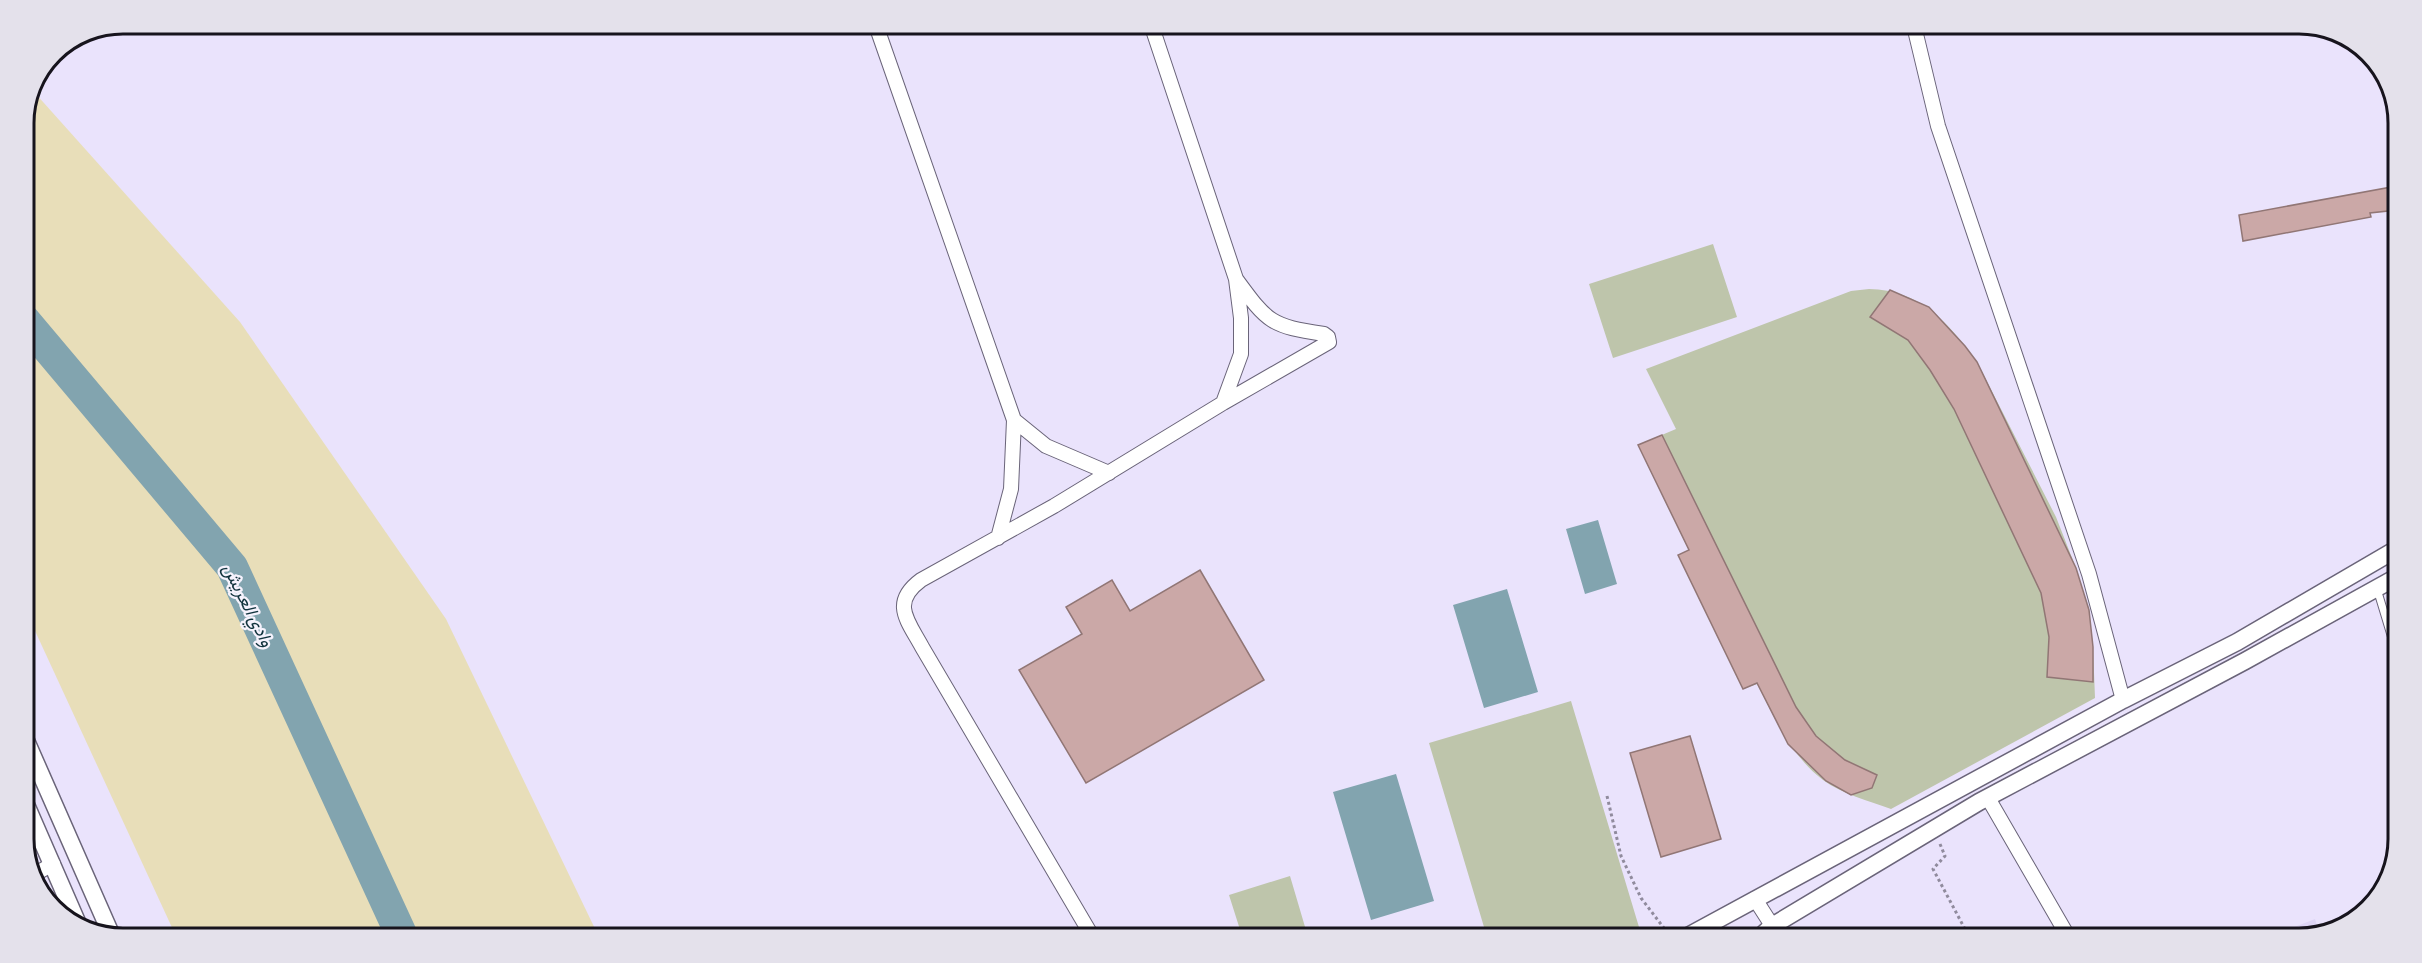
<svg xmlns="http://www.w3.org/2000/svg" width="2422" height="963" font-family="'Asap Condensed',Vazirmatn,sans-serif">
<rect width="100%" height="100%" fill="#eae3fc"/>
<path fill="#ded5f5" d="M 2315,919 L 2319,933 L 2298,939 L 2264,939 Z"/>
<path fill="#bec5ab" d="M 1713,244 L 1737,317 L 1613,358 L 1589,284 Z
M 1869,289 C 1920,290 1948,322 1977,362 L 2056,517 L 2076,568 L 2089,610 L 2093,647 L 2095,698 L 1891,809 C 1869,801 1842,794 1823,780 C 1791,756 1775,718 1757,684 L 1743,689 L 1678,555 L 1689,550 L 1638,445 L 1676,429 L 1646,369 L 1851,291 Z
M 1571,701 L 1642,937 L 1487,937 L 1429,743 Z
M 1290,876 L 1308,937 L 1242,936 L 1229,895 Z"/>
<path fill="#e8deb9" d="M 35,93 L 240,322 L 446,619 L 598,935 L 175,934 L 24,607 L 24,118 Z"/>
<path fill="#82a4af" d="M 1598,520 L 1617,584 L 1585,594 L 1566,529 Z
M 1507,589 L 1538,692 L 1484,708 L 1453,605 Z
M 1396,774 L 1434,901 L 1371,920 L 1333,792 Z"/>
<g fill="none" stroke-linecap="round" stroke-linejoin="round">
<path stroke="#82a4af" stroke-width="32" d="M 24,320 L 232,567 L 401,934"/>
</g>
<path fill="#cba8a7" stroke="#917675" stroke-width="1.5" d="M 2397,186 L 2397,210 L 2370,213 L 2371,217 L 2243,241 L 2239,215 Z
M 1890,290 L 1929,307 L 1965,346 L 1977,362 L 2076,568 L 2089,610 L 2093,647 L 2093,682 L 2047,677 L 2049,637 L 2041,593 L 1954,409 L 1930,370 L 1908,340 L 1870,317 Z
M 1662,435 L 1796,707 L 1816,736 L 1845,760 L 1877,775 L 1872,788 L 1851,795 L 1826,781 L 1788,744 L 1757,683 L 1743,689 L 1678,555 L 1689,550 L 1638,445 Z
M 1200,570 L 1264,680 L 1086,783 L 1019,670 L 1082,634 L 1066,607 L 1112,580 L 1130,611 Z
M 1690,736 L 1721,839 L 1661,857 L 1630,753 Z"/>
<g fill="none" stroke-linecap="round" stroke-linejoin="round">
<defs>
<path id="service" d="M 2377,589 L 2394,645"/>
<path id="minor" d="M 1153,30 L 1236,279 L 1241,318 L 1241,354 L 1223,403
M 1915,30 L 1938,126 L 2089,574 L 2123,700
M 878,31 L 1014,420 L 1011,489 L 998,538
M 1014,420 L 1046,446 L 1109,473
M 1988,798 L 2069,938
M 35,874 L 53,864
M 1755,899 L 1780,938
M 1092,936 L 922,647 C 908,621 890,603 921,580 L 1054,506 L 1223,403 L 1329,342 L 1328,337 L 1324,334 C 1271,326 1268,323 1236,279"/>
<path id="tertiary" d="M 24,736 L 111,934
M 24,800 L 78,924
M 1686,937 L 2123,700 L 2237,642 L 2395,550
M 1759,938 L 1772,926 L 1979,802 L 2245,661 L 2395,578"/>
</defs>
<use href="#service" stroke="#6a6479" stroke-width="9"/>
<use href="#minor" stroke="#6a6479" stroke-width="16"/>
<use href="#tertiary" stroke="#6a6479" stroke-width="19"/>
<path stroke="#908b9d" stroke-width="3" stroke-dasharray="3 3" stroke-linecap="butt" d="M 1607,796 L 1621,856 L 1641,898 L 1670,936
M 1940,844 L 1945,856 L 1933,869 L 1966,931 L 1958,938"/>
<use href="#service" stroke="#fff" stroke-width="7"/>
<use href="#minor" stroke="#fff" stroke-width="14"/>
<use href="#tertiary" stroke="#fff" stroke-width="16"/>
</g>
<g text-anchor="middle" stroke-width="4.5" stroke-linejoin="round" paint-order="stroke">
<g font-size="18" font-style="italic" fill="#11333d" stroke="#f6f3fd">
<text transform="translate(248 605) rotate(63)" y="6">وادي العريش</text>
</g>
</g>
<path d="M0 0H2422V963H0ZM123 34H2299A89 89 0 0 1 2388 123V839A89 89 0 0 1 2299 928H123A89 89 0 0 1 34 839V123A89 89 0 0 1 123 34Z" fill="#e4e1eb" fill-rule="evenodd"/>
<path fill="none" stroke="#17141d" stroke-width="3" d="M123 34H2299A89 89 0 0 1 2388 123V839A89 89 0 0 1 2299 928H123A89 89 0 0 1 34 839V123A89 89 0 0 1 123 34Z"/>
</svg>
